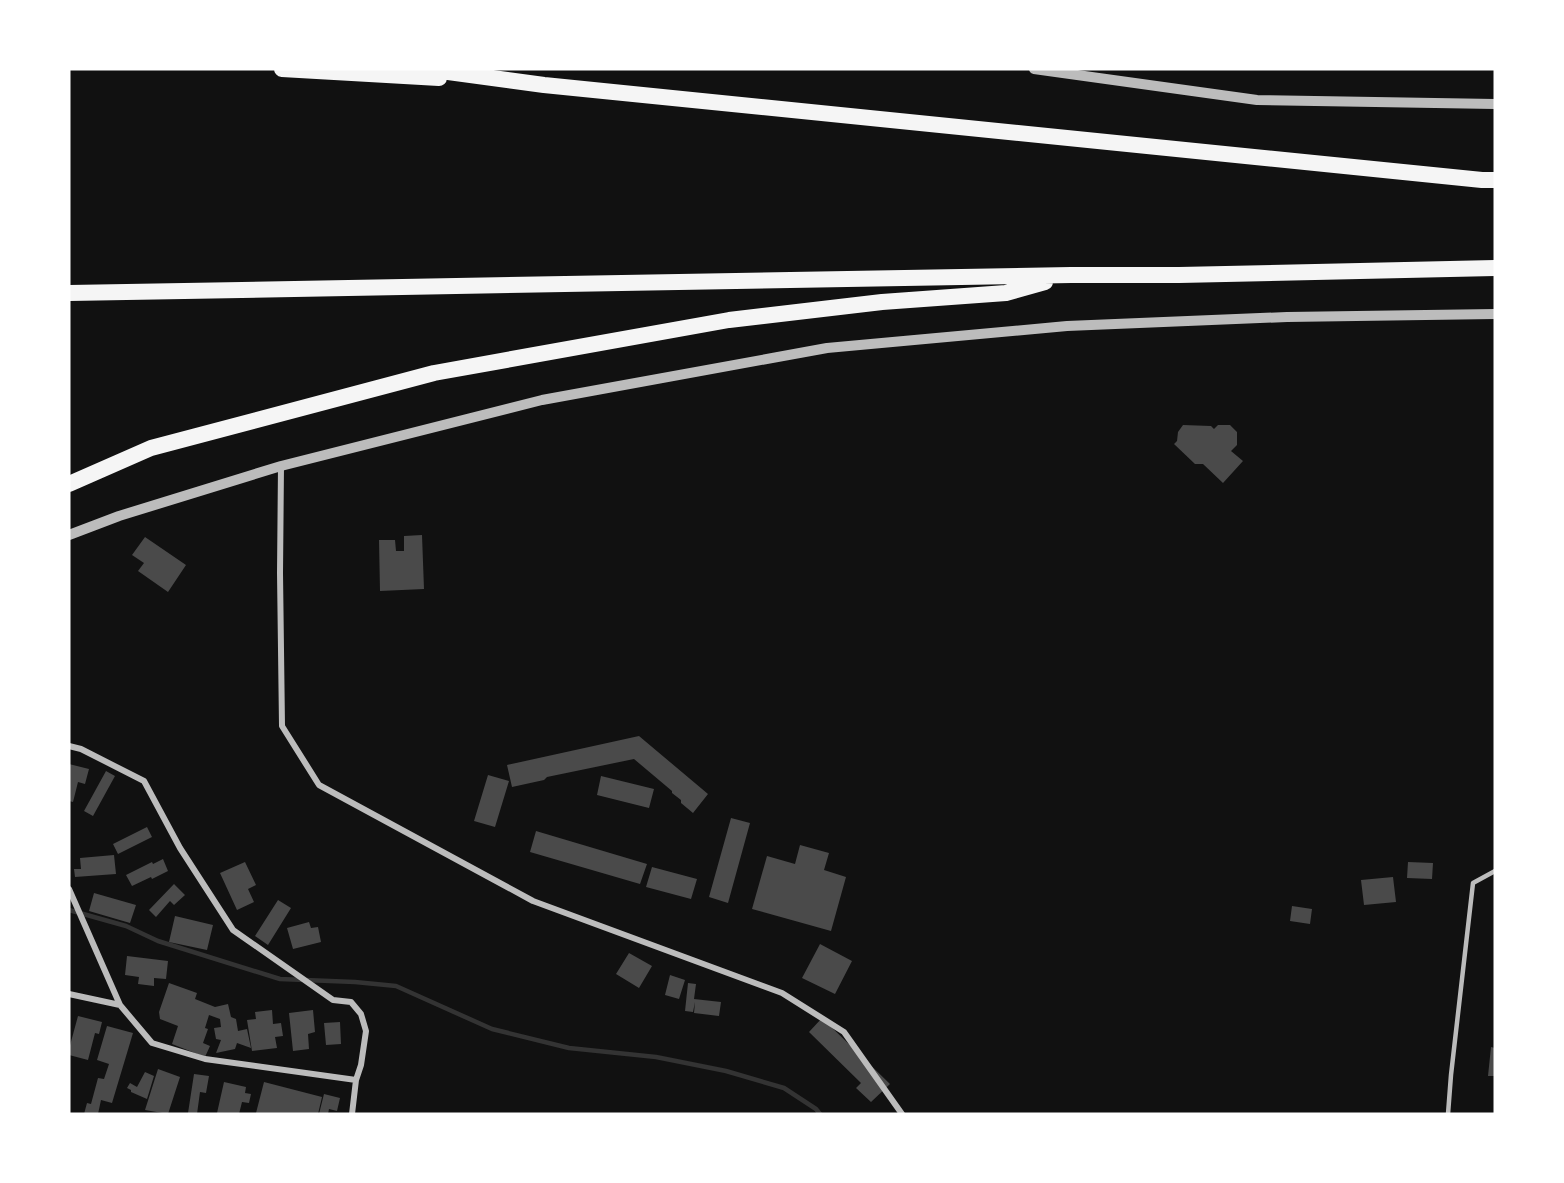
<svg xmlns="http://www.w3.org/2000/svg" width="1564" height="1183" font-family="'Source Serif 4',serif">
<rect width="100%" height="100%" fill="#111"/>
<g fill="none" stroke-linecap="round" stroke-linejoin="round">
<path stroke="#333" stroke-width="4.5" d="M 69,910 L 126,926 L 158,941 L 280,979 L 355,982 L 396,986 L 492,1029 L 569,1048 L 656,1057 L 726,1071 L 784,1088 L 816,1109 L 820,1114"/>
</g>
<path fill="#4a4a4a" d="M 1183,425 L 1211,426 L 1214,429 L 1218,425 L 1230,425 L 1237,432 L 1237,445 L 1231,451 L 1243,461 L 1223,483 L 1203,464 L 1195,464 L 1174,444 L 1177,441 L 1178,432 Z
M 422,535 L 424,589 L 380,591 L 379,540 L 395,540 L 396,551 L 404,551 L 404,536 Z
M 145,537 L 186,565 L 168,592 L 138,571 L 144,563 L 132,555 Z
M 639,736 L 708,794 L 693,813 L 681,803 L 681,800 L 672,793 L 672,791 L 634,759 L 547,777 L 544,780 L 512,787 L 507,765 Z
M 69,764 L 89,769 L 85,784 L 78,782 L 73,802 L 69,801 Z
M 106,771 L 115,776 L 93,816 L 84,811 Z
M 488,775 L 509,781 L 495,827 L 474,821 Z
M 601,776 L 654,789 L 649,808 L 597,795 Z
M 731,818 L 750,823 L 728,903 L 709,897 Z
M 147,827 L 152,837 L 118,854 L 113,844 Z
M 536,831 L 647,864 L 640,884 L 530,852 Z
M 800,845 L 829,853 L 824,870 L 846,877 L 831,931 L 752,909 L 767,856 L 795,864 Z
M 114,855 L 116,874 L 75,877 L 74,869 L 81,869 L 80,858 Z
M 163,859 L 168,871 L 152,879 L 151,877 L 132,886 L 126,875 L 152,862 L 153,864 Z
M 245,862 L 256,885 L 248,889 L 254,902 L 237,910 L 220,873 Z
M 1408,862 L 1433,863 L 1432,879 L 1407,878 Z
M 652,867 L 697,879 L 691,899 L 646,887 Z
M 1393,877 L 1396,902 L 1364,905 L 1361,880 Z
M 174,884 L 185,895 L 174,905 L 170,901 L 156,917 L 149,910 Z
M 94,893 L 136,905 L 130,923 L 89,911 Z
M 278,900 L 291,908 L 268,945 L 255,936 Z
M 1292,906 L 1312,909 L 1310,924 L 1290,921 Z
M 175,916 L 213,925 L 207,950 L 169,942 Z
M 309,922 L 311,928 L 318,927 L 321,942 L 293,949 L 287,928 Z
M 820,944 L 852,961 L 835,994 L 802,978 Z
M 629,953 L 652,966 L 639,988 L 616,974 Z
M 127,956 L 168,961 L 166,979 L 154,978 L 154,986 L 138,984 L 139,977 L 125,975 Z
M 670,975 L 685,980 L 679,999 L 665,995 Z
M 169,983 L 197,993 L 195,999 L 215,1007 L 228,1004 L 231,1017 L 236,1019 L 238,1031 L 247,1029 L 251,1048 L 237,1043 L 235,1049 L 216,1053 L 221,1040 L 216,1039 L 214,1028 L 221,1027 L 220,1019 L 209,1015 L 205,1028 L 208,1029 L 203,1043 L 210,1046 L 205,1057 L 172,1044 L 178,1026 L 160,1019 L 159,1012 Z
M 688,983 L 696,984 L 694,999 L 721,1002 L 719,1016 L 694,1013 L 695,1002 L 693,1012 L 685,1011 Z
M 272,1010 L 273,1024 L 281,1023 L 283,1036 L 275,1037 L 277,1048 L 252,1051 L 247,1020 L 256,1019 L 255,1012 Z
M 313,1010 L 315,1032 L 308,1034 L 309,1049 L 293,1051 L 289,1013 Z
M 78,1016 L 102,1022 L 99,1034 L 95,1033 L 88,1060 L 69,1055 L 69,1049 Z
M 822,1018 L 890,1084 L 871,1102 L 856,1088 L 861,1083 L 809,1032 Z
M 340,1022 L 341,1044 L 326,1045 L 324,1023 Z
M 107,1026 L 133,1033 L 112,1103 L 101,1100 L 98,1114 L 84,1114 L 87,1103 L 91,1104 L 98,1078 L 104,1079 L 109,1064 L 97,1060 Z
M 1491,1047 L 1495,1048 L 1495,1076 L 1488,1076 Z
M 158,1069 L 180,1077 L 168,1114 L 145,1110 Z
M 145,1072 L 154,1076 L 147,1099 L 131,1092 L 131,1090 L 127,1088 L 130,1083 L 137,1087 Z
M 194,1074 L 209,1076 L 206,1093 L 200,1092 L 197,1114 L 192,1114 L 188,1113 Z
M 224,1082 L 246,1087 L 245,1093 L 251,1094 L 249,1103 L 242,1102 L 239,1114 L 217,1113 Z
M 264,1082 L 322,1097 L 318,1114 L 256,1113 Z
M 324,1094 L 340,1098 L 337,1111 L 329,1109 L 328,1114 L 319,1114 Z"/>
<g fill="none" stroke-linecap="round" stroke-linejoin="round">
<path stroke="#bcbcbc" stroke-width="4.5" d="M 1448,1114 L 1451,1075 L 1473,883 L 1495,871"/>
<path stroke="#bcbcbc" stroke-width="6" d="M 281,466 L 280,573 L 282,726 L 319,785 L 533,901 L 782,993 L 844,1032 L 902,1114
M 69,746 L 81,749 L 144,781 L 180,848 L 233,930 L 333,1000 L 351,1002 L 361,1014 L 366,1031 L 361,1065 L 356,1080 L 352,1114
M 69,889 L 120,1005 L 152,1043 L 205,1059 L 356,1080
M 69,994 L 120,1005"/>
<path stroke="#bcbcbc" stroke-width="10" d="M 1034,69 L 1257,100 L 1495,104
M 69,535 L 119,516 L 281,466 L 542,400 L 827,348 L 1067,326 L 1287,317 L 1495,314"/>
<path stroke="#f5f5f5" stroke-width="16" d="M 282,69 L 439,78
M 426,69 L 544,85 L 1482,180 L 1495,180
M 69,293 L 1071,275 L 1179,275 L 1495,268
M 69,484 L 151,448 L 434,373 L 729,320 L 882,302 L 1006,293 L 1045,282"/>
</g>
<rect width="1564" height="1183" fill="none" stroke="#ffffff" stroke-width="141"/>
</svg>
